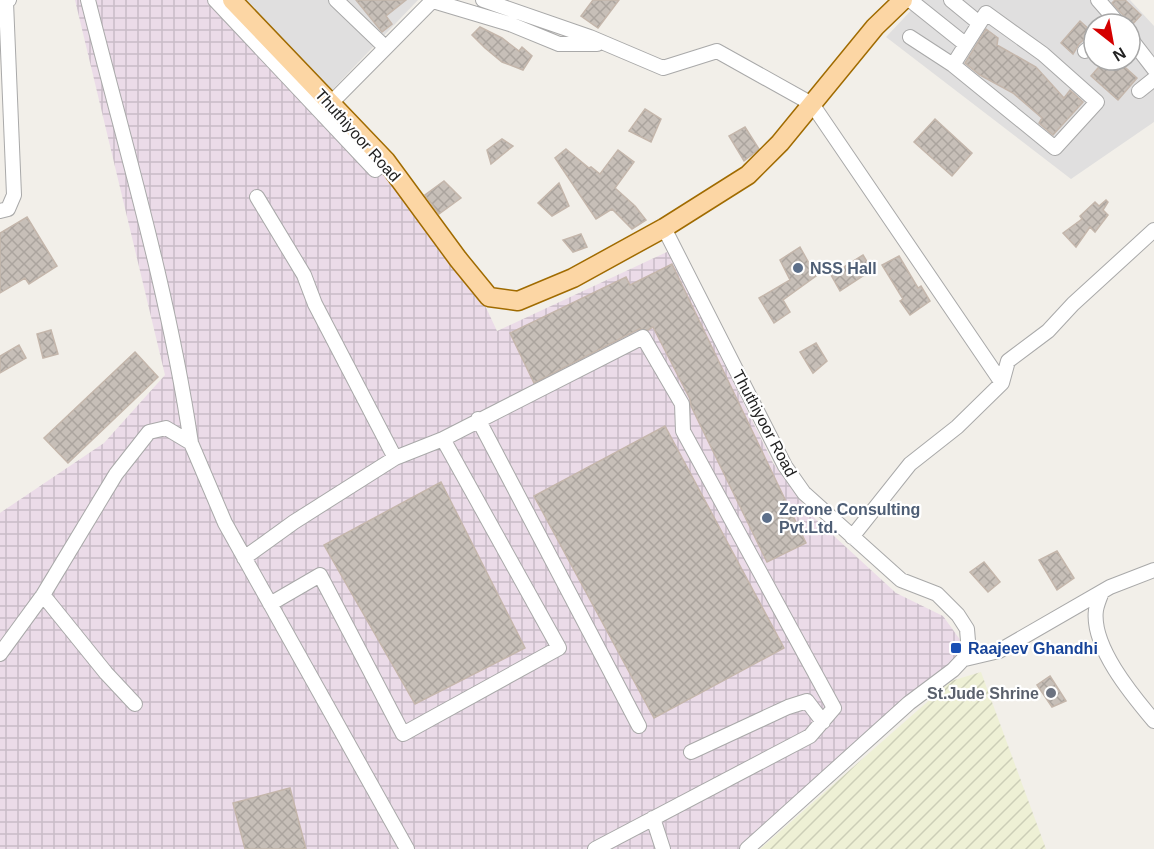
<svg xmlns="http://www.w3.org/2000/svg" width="1154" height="849" font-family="Arial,sans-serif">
<defs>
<pattern id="industrial-grid" width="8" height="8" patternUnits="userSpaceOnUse" patternTransform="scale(1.5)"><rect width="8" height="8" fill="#ebdbe8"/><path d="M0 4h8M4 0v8" fill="none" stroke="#c9bcc7"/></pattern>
<pattern id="farmland-furrows" width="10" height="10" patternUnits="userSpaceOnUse" patternTransform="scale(1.5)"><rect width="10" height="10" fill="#eef0d5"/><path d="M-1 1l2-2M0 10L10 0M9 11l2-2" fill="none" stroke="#ccceb7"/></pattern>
<pattern id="building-cross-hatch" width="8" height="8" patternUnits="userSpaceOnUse" patternTransform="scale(1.5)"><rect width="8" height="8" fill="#c7bfb8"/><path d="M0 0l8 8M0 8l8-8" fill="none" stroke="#aba49e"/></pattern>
</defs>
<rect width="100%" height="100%" fill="#f2efe9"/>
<path fill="#e0dfdf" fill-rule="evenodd" d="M 246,0 L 418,0 L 330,92 Z
M 921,0 L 1130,0 L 1154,26 L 1154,122 L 1071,179 L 886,37 ZM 1094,24 L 1130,24 L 1130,60 L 1094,60 Z"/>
<path fill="url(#industrial-grid)" d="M 75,0 L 222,0 L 378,161 L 475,284 L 497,331 L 669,251 L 773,463 L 810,514 L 896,593 L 943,616 L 961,641 L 959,656 L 740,849 L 0,849 L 0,513 L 104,443 L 165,375 Z"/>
<path fill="url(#farmland-furrows)" d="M 981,672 L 1046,849 L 760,849 L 951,681 Z"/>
<path fill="url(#building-cross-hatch)" stroke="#c4b6ab" stroke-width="1.5" d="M 356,0 L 406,0 L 386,16 L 392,24 L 382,32 Z
M 593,0 L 619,0 L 598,28 L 581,16 Z
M 1115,0 L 1125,0 L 1141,15 L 1130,27 L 1126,18 L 1112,3 Z
M 1080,21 L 1092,32 L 1079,44 L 1073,54 L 1061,43 Z
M 480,27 L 502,38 L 519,51 L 522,47 L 532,56 L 523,70 L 502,62 L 485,48 L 472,35 Z
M 986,29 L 998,38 L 997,45 L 1036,67 L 1064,98 L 1070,90 L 1083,102 L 1053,135 L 1039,123 L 1042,118 L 1013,93 L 980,75 L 965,63 Z
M 1105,60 L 1117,60 L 1137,78 L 1118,100 L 1091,76 Z
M 645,109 L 661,119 L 651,142 L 629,131 Z
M 935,119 L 972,153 L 952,176 L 914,142 Z
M 745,127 L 759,149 L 744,161 L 729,136 Z
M 502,139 L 513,146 L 491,164 L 487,150 Z
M 566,149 L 589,168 L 591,167 L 600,174 L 618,150 L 634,162 L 615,188 L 635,206 L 646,220 L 632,229 L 612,209 L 596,219 L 555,158 Z
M 444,181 L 461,198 L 439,214 L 425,195 Z
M 559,183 L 569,206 L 552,216 L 538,203 Z
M 1106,200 L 1108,202 L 1103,210 L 1108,215 L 1095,232 L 1090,227 L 1076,247 L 1063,233 L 1082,219 L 1080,216 L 1095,202 L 1099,206 Z
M 27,217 L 57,266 L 29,284 L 25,278 L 0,293 L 0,233 Z
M 581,234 L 587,247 L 573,252 L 563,240 Z
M 800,247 L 816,276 L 783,300 L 790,312 L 774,323 L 759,298 L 790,280 L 780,260 Z
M 863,255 L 872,270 L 840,291 L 831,275 Z
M 899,256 L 918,288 L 921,286 L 930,301 L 910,315 L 900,301 L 903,299 L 882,265 Z
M 672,264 L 806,543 L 767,562 L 691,406 L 690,399 L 653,327 L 648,330 L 639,329 L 534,383 L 510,333 L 626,277 L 630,285 Z
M 51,330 L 58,354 L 43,358 L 37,334 Z
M 816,343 L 827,361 L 813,373 L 800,352 Z
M 19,345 L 26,358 L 0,373 L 0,356 Z
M 135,352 L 158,377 L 68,463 L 44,438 Z
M 665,426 L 784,648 L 654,718 L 534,496 Z
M 441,482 L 525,648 L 415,704 L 324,545 Z
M 1057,551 L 1074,578 L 1057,590 L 1039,560 Z
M 984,562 L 1000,582 L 988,592 L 970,572 Z
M 1050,676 L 1066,701 L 1052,707 L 1037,685 Z
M 290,788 L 306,849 L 245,849 L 233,803 Z"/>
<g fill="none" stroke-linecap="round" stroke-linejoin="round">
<defs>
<path id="minor" d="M 88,0 C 125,146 169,293 191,443
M 215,0 L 375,170 L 386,161
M 336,0 L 385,47
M 483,0 L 590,37 L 663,68 L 717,51 L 812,104 L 1002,383
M 910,0 L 965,44
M 951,0 L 979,23
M 1098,0 L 1119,24
M 433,1 L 510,24 L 559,44 L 597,44
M 986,13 L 1043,54 L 1097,102 L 1055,148 L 953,65 Z
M 910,37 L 953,65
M 1130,38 L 1154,69
M 1085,51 L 1094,44
M 1139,91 L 1154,79
M 331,103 L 433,0
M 257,197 L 304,275 L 315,304 L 395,458
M 0,211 L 8,209 L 14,195 L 6,2 L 9,0
M 664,228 L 785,466 L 804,493 L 901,580 L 937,594 L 958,615 L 967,629 L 969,653 L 953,670 L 909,703 L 747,849
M 478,419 L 639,726
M 852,537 L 910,464 L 957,427 L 1002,383 L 1008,361 L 1048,331 L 1073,304 L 1154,230
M 244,558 L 294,522 L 395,458 L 443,439 L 643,337 L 682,404 L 683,431 L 834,708 L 810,736 L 595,849
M 1102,592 C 1100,597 1097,604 1096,610 C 1091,646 1132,695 1154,721
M 43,595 L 106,673 L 135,704
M 270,604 L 320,575 L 403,734 L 559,648 L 443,439
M 0,654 L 43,595 L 116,474 L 149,432 L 166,428 L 191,443 L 225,523 L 407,849
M 965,659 L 999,651 L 1110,587 L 1154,570
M 691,752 L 788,707 L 807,701 L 823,722
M 653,818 L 663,849"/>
<path id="major" d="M 232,0 L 386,161 L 458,259 L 489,297 L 518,301 L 573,278 L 664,228 L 748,175 L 780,143 L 875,27 L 903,0"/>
</defs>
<use href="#minor" stroke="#a9a9a9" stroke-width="16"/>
<use href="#major" stroke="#a06b00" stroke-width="21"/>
<use href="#minor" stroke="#fff" stroke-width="14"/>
<use href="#major" stroke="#fcd6a4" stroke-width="18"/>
</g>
<g fill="#5c6f8a" stroke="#fff" stroke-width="2">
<circle cx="798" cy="268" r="6"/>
<circle cx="767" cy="518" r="6"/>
</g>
<rect fill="#1a4fb4" stroke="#fff" stroke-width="2" x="950" y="642" width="12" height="12" rx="3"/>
<circle fill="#6b7280" stroke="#fff" stroke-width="2" cx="1051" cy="693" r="6"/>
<g text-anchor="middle" stroke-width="4.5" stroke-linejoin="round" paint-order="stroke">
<g font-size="16" fill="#222" stroke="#fff">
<text transform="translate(358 135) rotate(48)" y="6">Thuthiyoor Road</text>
<text transform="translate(765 423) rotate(62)" y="6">Thuthiyoor Road</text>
</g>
<g font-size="16" font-weight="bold" fill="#4e5e75" stroke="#fff" text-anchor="start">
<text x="810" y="274">NSS Hall</text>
<text x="779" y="515">Zerone Consulting<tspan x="779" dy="18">Pvt.Ltd.</tspan></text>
</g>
<g font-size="16" font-weight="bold" fill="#164399" stroke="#fff" text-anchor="start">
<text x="968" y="654">Raajeev Ghandhi</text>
</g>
<g font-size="16" font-weight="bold" fill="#5b616d" stroke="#fff" text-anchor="end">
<text x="1039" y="699">St.Jude Shrine</text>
</g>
</g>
<g transform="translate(1112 42) rotate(149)"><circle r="28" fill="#ffffff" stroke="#a7a7a7" stroke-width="1.5"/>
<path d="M0-4.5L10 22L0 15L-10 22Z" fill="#d40000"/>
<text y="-9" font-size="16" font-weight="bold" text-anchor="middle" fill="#222222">N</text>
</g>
</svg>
